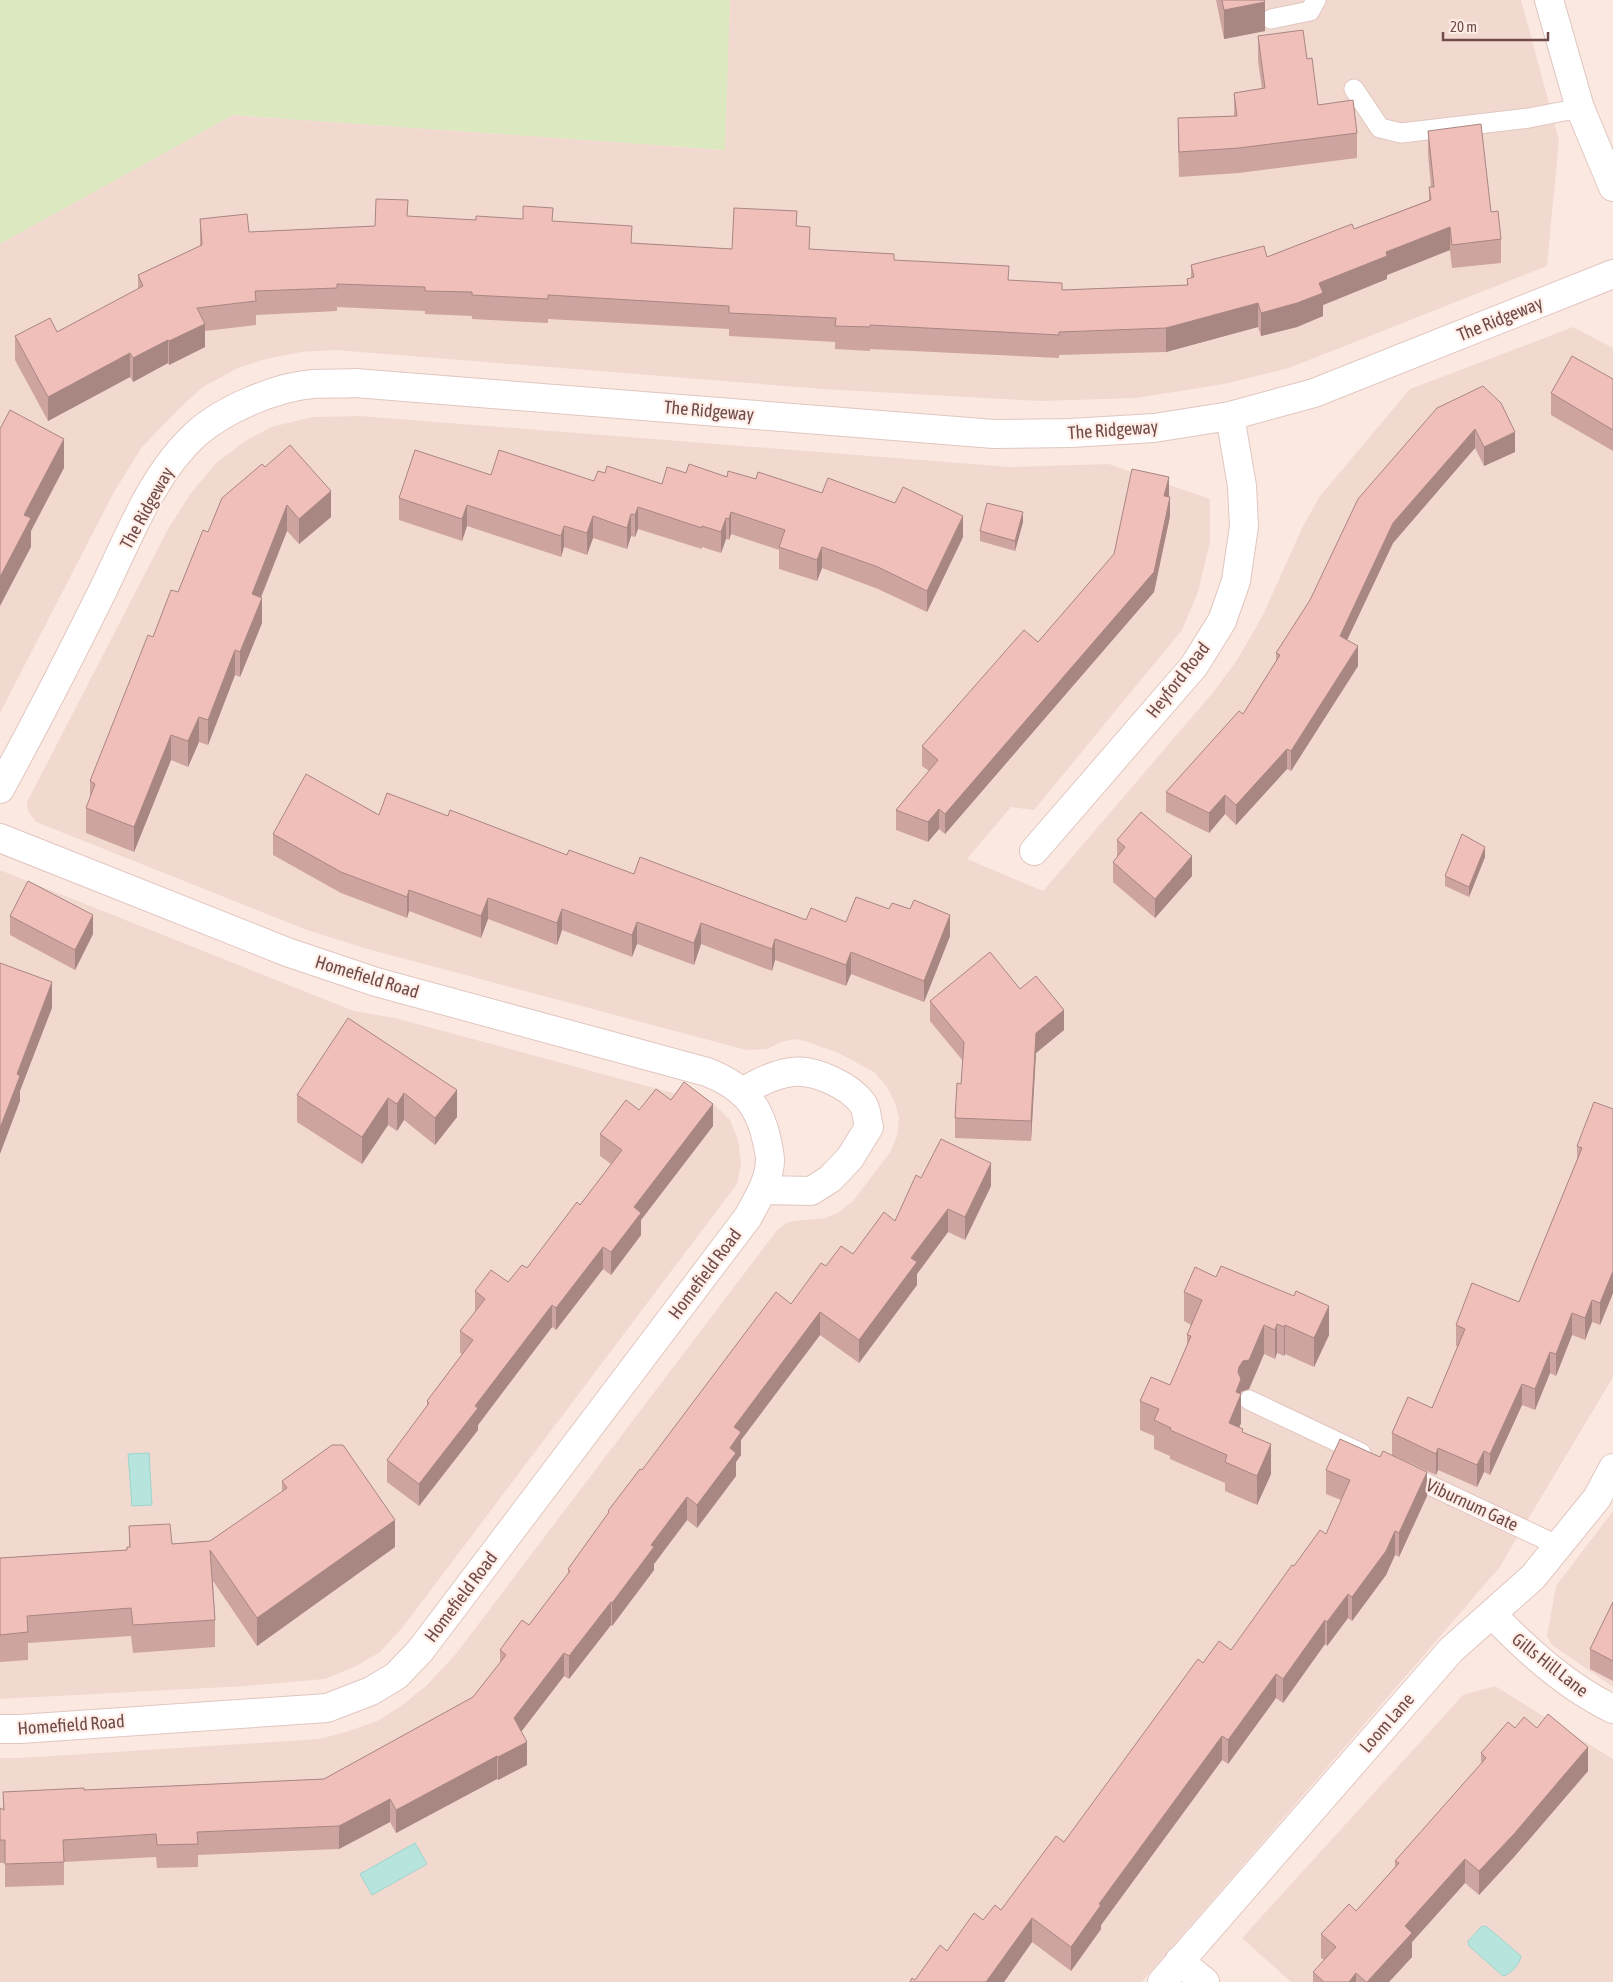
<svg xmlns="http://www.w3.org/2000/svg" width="1613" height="1982" font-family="'Asap Condensed',sans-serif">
<rect width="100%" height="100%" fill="#fbe9e1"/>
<path fill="#f2d9d0" d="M 730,0 L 1521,0 L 1559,140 L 1547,266 L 1289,368 L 1224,384 L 1136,398 L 1041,401 L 822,389 L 335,350 L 301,352 L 266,359 L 238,368 L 203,387 L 182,406 L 142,447 L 114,492 L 0,713 L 0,244 L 233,115 L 724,150 Z
M 1573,327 L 1613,348 L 1613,1377 L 1499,1568 L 1142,1982 L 0,1982 L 0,1758 L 20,1758 L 319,1739 L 346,1732 L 377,1721 L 401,1706 L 426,1686 L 455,1655 L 778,1229 L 786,1223 L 794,1221 L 825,1218 L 838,1213 L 853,1201 L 891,1151 L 897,1136 L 899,1118 L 895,1103 L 887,1087 L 874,1072 L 838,1053 L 805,1041 L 795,1039 L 781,1042 L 767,1049 L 746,1050 L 364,948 L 307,930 L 36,822 L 28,811 L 27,802 L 168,529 L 191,493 L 215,464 L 245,441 L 271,427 L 313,417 L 360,416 L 1011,467 L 1109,464 L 1210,499 L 1210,542 L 1198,592 L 1182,630 L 1034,810 L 1011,807 L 967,859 L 1043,891 L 1215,690 L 1237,660 L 1262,617 L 1303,526 L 1320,496 L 1410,389 Z
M 0,870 L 354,1011 L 395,1018 L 714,1104 L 730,1120 L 738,1140 L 741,1164 L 737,1184 L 403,1627 L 379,1653 L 354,1667 L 325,1679 L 246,1686 L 0,1699 Z
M 1613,1511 L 1613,1687 L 1552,1645 L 1547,1636 L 1556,1586 Z
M 1495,1686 L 1613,1759 L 1613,1982 L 1291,1982 L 1242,1938 L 1463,1695 Z"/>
<path fill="#dce8c0" d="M 0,0 L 730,0 L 725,150 L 233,115 L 0,244 Z"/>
<path fill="#b7e4dd" stroke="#9dd5cd" d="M 149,1453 L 152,1505 L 132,1506 L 128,1454 Z
M 415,1843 L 427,1864 L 372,1895 L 360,1874 Z
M 1486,1926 L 1521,1956 C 1520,1964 1511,1974 1503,1976 L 1469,1946 L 1468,1941 L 1481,1927 Z"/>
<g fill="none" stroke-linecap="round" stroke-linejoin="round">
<defs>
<path id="service" d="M 1271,19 L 1310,11 L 1316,0
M 1354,89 L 1380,128 L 1401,133 L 1529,118 L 1580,108
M 1249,1400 L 1361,1453
M 1404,1473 L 1559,1546"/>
<path id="minor" d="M 1549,0 L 1580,108 L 1613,187
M 0,789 C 36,723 70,657 103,590 C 129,537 152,474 196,434 C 224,409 276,387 313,384 C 327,383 341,384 355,383 L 994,434 L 1071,433 L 1154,428 L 1230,416 L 1314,393 L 1613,274
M 0,838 L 287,952 L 376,982 L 707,1072 C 742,1086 759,1103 767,1141 C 768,1147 770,1154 770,1160 C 770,1180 757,1200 748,1217 L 420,1651 L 396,1676 L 371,1691 L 327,1708 L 20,1729 L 0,1729
M 1034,851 L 1194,666 L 1222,621 L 1236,581 L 1244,526 L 1242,486 L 1230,416
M 741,1092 C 757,1084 774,1074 792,1072 C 815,1069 850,1086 863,1104 C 867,1110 867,1120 869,1127 L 850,1158 L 830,1179 L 811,1191 L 763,1190
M 1492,1614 C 1527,1651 1567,1687 1613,1709
M 1179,1961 L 1205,1982
M 1162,1982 L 1451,1650 L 1533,1577 L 1597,1498 L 1613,1468"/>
</defs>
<use href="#service" stroke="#e1c6c0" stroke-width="21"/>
<use href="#minor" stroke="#e1c6c0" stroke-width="30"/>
<use href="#service" stroke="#fff" stroke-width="19"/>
<use href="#minor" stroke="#fff" stroke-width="28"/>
</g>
<path fill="#cea4a0" d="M 1216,0 L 1264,0 L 1265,31 L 1224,39 Z
M 1258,36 L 1307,59 L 1318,105 L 1357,133 L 1357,158 L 1239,173 L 1179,177 L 1178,143 L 1178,118 L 1234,116 L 1234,93 L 1262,89 L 1258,61 Z
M 1428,131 L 1491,212 L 1501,239 L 1501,263 L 1452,268 L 1450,250 L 1387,275 L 1387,279 L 1323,305 L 1323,316 L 1297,327 L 1261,336 L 1258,327 L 1166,352 L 1059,355 L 1059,358 L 870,349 L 870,351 L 835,349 L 835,342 L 729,336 L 729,329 L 548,319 L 548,323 L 472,319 L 472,316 L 425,314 L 425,311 L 337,307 L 337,311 L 256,315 L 256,325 L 205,331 L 205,347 L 169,365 L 168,363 L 133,382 L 130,377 L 48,421 L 15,360 L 15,336 L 57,332 L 138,289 L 138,275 L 200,246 L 200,219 L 249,232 L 375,226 L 408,217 L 476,220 L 553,221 L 632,243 L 732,249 L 797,227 L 810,249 L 894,260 L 1062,290 L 1187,285 L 1187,279 L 1191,278 L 1191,265 L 1267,257 L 1354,229 L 1429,200 L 1429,187 L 1431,187 L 1428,154 Z
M 1613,379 L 1613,451 L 1551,415 L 1551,393 Z
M 1437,408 L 1515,452 L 1484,466 L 1475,448 L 1393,543 L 1347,640 L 1358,666 L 1291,771 L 1287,769 L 1236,825 L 1225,814 L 1209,833 L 1166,812 L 1166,792 L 1243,714 L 1276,661 L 1276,653 Z
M 265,467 L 331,517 L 299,544 L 287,531 L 261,598 L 262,623 L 240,677 L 235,675 L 208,745 L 199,742 L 188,767 L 171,760 L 134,852 L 86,833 L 86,808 L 90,798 L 90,781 L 153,637 L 178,592 L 208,532 Z
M 605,473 L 662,484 L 686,473 L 756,479 L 822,493 L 963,537 L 927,612 L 878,589 L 822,568 L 817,581 L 779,569 L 779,550 L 731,534 L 729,540 L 726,539 L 721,553 L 702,547 L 702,549 L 638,529 L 635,537 L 631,536 L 627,549 L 593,538 L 587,555 L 564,547 L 561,557 L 467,526 L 462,541 L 399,520 L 399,498 L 491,475 L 594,481 Z
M 1169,496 L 1170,516 L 1154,592 L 945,834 L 939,829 L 928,842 L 896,830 L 896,810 L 929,771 L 922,766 L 922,746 L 1038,642 Z
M 1023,522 L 1015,551 L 980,541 L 980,531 Z
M 379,815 L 448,816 L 567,855 L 634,874 L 806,920 L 846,922 L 950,936 L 924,1002 L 851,974 L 846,986 L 775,960 L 772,971 L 701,944 L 694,965 L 637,944 L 632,957 L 562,930 L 557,945 L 488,919 L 481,938 L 409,911 L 407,918 L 341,893 L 273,855 L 273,834 Z
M 1117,840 L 1192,876 L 1155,918 L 1113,882 L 1113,862 L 1117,858 Z
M 1485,857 L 1469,897 L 1445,886 L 1445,876 Z
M 10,916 L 93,934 L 75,970 L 10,935 Z
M 1020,989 L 1064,1030 L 1036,1053 L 1031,1141 L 955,1138 L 955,1118 L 961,1084 L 963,1061 L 930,1021 L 930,1001 Z
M 457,1090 L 457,1117 L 435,1145 L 404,1120 L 397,1131 L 388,1125 L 362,1164 L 297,1122 L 297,1095 Z
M 671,1100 L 713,1126 L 641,1220 L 641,1235 L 611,1275 L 603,1269 L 556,1330 L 552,1327 L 478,1425 L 478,1430 L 419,1506 L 387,1482 L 387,1460 L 427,1407 L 427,1401 L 462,1354 L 460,1353 L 460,1331 L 475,1312 L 475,1291 L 508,1282 L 527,1268 L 580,1205 L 611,1164 L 600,1156 L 600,1134 L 639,1110 Z
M 1613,1109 L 1613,1293 L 1600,1325 L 1592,1322 L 1585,1340 L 1572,1335 L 1556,1376 L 1550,1373 L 1535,1410 L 1522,1405 L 1490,1475 L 1484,1472 L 1477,1487 L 1438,1470 L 1436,1475 L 1392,1455 L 1392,1433 L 1432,1408 L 1458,1347 L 1456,1346 L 1456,1325 L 1519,1302 L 1577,1160 L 1577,1146 Z
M 921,1178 L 991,1186 L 965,1240 L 948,1232 L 917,1274 L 917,1285 L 859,1363 L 820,1335 L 741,1440 L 741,1455 L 736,1462 L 736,1476 L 697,1528 L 687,1520 L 654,1564 L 654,1570 L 612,1626 L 611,1625 L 569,1679 L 564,1676 L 521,1732 L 527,1765 L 498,1780 L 497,1779 L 396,1833 L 390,1822 L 339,1849 L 198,1855 L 198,1867 L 157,1868 L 156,1857 L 64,1862 L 64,1885 L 5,1887 L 5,1863 L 0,1863 L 0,1808 L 3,1810 L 3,1792 L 84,1790 L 324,1779 L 473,1697 L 500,1663 L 500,1650 L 529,1625 L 568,1574 L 568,1569 L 608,1514 L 608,1511 L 642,1470 L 791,1304 L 826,1266 L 853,1254 L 895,1221 Z
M 1184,1292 L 1329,1335 L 1314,1367 L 1285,1354 L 1284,1356 L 1277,1353 L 1275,1359 L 1264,1354 L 1249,1389 L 1243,1391 L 1241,1392 L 1241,1423 L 1239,1428 L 1271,1474 L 1257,1505 L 1225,1491 L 1225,1483 L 1170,1459 L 1170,1456 L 1154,1449 L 1154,1436 L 1140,1430 L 1140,1401 L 1170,1385 L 1187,1345 L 1187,1335 L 1191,1325 L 1184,1321 Z
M 1326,1470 L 1427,1496 L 1399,1557 L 1395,1555 L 1386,1575 L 1352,1621 L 1348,1618 L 1327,1646 L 1325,1644 L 1283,1703 L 1276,1698 L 1228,1764 L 1222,1760 L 1101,1925 L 1101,1929 L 1071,1971 L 1032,1942 L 1004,1982 L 910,1982 L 915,1980 L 947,1951 L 983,1920 L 1001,1910 L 1064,1842 L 1203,1663 L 1231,1650 L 1294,1566 L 1326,1534 L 1341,1500 L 1326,1494 Z
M 282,1481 L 395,1547 L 257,1646 L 213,1581 L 215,1620 L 215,1647 L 133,1653 L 131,1636 L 28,1643 L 28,1660 L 0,1662 L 0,1558 L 127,1550 L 129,1547 L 129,1526 L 172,1544 L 210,1541 L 282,1492 Z
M 1613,1602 L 1613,1681 L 1590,1669 L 1590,1649 Z
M 1515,1728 L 1588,1771 L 1514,1857 L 1479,1895 L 1465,1883 L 1412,1942 L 1412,1957 L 1389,1982 L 1313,1982 L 1313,1972 L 1324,1960 L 1321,1958 L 1321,1934 L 1356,1911 L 1395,1867 L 1395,1861 L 1481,1764 L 1481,1753 Z"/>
<path fill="#a88682" d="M 1265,2 L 1265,31 L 1224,39 L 1224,10 Z
M 1450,227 L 1450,250 L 1387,275 L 1387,279 L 1323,305 L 1323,316 L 1297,327 L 1261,336 L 1261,313 L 1319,283 L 1386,252 Z
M 1258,303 L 1258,327 L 1166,352 L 1166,328 Z
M 205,324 L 205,347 L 169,365 L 169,341 Z
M 168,340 L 168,363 L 133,382 L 133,358 Z
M 130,353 L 130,377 L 48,421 L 48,397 Z
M 1475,429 L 1475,448 L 1393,543 L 1340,655 L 1340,636 L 1393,523 Z
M 1515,432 L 1515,452 L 1484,466 L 1484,447 Z
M 64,439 L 64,468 L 31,531 L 31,547 L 0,606 L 0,577 L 24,515 Z
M 1169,477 L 1169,497 L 1164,496 Z
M 331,491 L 331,517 L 299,544 L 299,519 Z
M 1170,497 L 1170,516 L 1154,592 L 945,834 L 945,814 Z
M 287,505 L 287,531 L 252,619 L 252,594 Z
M 467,505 L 467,526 L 462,541 L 462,519 Z
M 638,507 L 638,529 L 635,537 L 635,515 Z
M 731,512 L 731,534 L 729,540 L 729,519 Z
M 1023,512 L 1023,522 L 1015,551 L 1015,541 Z
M 631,514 L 631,536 L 627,549 L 627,528 Z
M 593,516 L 593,538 L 587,555 L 587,533 Z
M 963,516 L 963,537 L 927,612 L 927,591 Z
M 726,518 L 726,539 L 721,553 L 721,532 Z
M 564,526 L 564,547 L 561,557 L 561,536 Z
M 822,547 L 822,568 L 817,581 L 817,560 Z
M 262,598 L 262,623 L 240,677 L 240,652 Z
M 1358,646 L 1358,666 L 1291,771 L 1291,751 Z
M 235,650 L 235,675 L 208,745 L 208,720 Z
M 199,717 L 199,742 L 188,767 L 188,741 Z
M 171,735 L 171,760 L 134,852 L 134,827 Z
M 1287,749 L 1287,769 L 1236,825 L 1236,805 Z
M 1225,795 L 1225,814 L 1209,833 L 1209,813 Z
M 939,809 L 939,829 L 928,842 L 928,822 Z
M 1485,847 L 1485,857 L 1469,897 L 1469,887 Z
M 1192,856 L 1192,876 L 1155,918 L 1155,899 Z
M 409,890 L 409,911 L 407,918 L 407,897 Z
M 488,898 L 488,919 L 481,938 L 481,916 Z
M 562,909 L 562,930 L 557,945 L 557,923 Z
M 93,915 L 93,934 L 75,970 L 75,950 Z
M 950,915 L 950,936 L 924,1002 L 924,981 Z
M 637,922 L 637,944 L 632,957 L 632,935 Z
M 701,923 L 701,944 L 694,965 L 694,943 Z
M 775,939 L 775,960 L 772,971 L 772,949 Z
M 851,952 L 851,974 L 846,986 L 846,965 Z
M 52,982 L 52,1008 L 20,1091 L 20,1101 L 0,1154 L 0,1128 L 17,1074 Z
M 1064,1010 L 1064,1030 L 1036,1053 L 1031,1141 L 1031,1121 L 1036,1033 Z
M 457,1090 L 457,1117 L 435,1145 L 435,1118 Z
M 404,1093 L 404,1120 L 397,1131 L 397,1104 Z
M 388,1098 L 388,1125 L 362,1164 L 362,1137 Z
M 713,1104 L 713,1126 L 641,1220 L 641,1235 L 611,1275 L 611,1252 L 634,1207 Z
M 991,1163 L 991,1186 L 965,1240 L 965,1217 Z
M 948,1209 L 948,1232 L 917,1274 L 917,1285 L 859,1363 L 859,1340 L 911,1258 Z
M 603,1247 L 603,1269 L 556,1330 L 556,1308 Z
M 1613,1271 L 1613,1293 L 1600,1325 L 1600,1303 Z
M 1592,1300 L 1592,1322 L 1585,1340 L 1585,1318 Z
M 552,1305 L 552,1327 L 478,1425 L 478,1430 L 419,1506 L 419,1484 L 475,1406 Z
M 1329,1306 L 1329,1335 L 1314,1367 L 1314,1338 Z
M 820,1312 L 820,1335 L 741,1440 L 741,1455 L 736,1462 L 736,1476 L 697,1528 L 697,1505 L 730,1448 L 734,1427 Z
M 1572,1313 L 1572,1335 L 1556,1376 L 1556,1354 Z
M 1277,1324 L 1277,1353 L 1275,1359 L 1275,1330 Z
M 1264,1325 L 1264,1354 L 1249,1389 L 1243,1391 L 1241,1392 L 1241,1423 L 1229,1452 L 1229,1423 L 1239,1367 Z
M 1285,1325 L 1285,1354 L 1284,1356 L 1284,1327 Z
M 1550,1352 L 1550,1373 L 1535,1410 L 1535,1389 Z
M 1522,1384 L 1522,1405 L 1490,1475 L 1490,1454 Z
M 1271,1444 L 1271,1474 L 1257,1505 L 1257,1476 Z
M 1438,1448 L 1438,1470 L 1436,1475 L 1436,1454 Z
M 1484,1451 L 1484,1472 L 1477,1487 L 1477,1465 Z
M 1427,1472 L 1427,1496 L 1399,1557 L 1399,1533 Z
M 687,1497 L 687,1520 L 654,1564 L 654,1570 L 612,1626 L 612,1603 L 651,1545 Z
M 395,1520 L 395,1547 L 257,1646 L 257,1618 Z
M 1395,1531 L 1395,1555 L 1386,1575 L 1352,1621 L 1352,1597 Z
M 1348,1594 L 1348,1618 L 1327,1646 L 1327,1622 Z
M 611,1602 L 611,1625 L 569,1679 L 569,1656 Z
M 1325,1620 L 1325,1644 L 1283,1703 L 1283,1679 Z
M 564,1653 L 564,1676 L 514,1741 L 514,1718 Z
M 1276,1674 L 1276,1698 L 1228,1764 L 1228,1740 Z
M 1222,1736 L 1222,1760 L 1101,1925 L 1101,1929 L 1071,1971 L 1071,1947 L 1099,1904 Z
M 527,1742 L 527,1765 L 498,1780 L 498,1757 Z
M 1588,1747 L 1588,1771 L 1514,1857 L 1479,1895 L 1479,1871 Z
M 497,1756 L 497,1779 L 396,1833 L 396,1810 Z
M 390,1799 L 390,1822 L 339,1849 L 339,1826 Z
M 1465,1859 L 1465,1883 L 1412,1942 L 1412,1957 L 1389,1982 L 1367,1982 L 1405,1926 Z
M 1032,1918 L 1032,1942 L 1004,1982 L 986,1982 Z
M 1356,1973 L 1356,1982 L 1349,1982 Z"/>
<path fill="#f0bfba" stroke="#a88682" d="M 1222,0 L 1264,0 L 1265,2 L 1224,10 Z
M 1303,30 L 1307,59 L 1312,58 L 1318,105 L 1353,100 L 1357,133 L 1239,148 L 1179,152 L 1178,118 L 1237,116 L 1234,93 L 1265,88 L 1258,36 Z
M 1481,124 L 1491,212 L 1498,211 L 1501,239 L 1452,245 L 1450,227 L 1386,252 L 1387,256 L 1319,283 L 1323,293 L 1297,303 L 1261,313 L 1258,303 L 1166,328 L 1059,332 L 1059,335 L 870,325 L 870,327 L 835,326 L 836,318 L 729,313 L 729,306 L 548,295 L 548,299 L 472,295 L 472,292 L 425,291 L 425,287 L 337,284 L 337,288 L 255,291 L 256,301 L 197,308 L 205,324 L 169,341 L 168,340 L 133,358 L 130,353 L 48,397 L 15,336 L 50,318 L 57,332 L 143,286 L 138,275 L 202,245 L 200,219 L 247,214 L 249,232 L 375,226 L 376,199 L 408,200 L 407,216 L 476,220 L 476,216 L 523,219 L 523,206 L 553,208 L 552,221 L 632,226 L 631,243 L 732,249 L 734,208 L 797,211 L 796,226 L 810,227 L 809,249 L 894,254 L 894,260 L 1009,266 L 1008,280 L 1062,283 L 1062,290 L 1188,285 L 1187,279 L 1194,277 L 1191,265 L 1264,246 L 1267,257 L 1352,224 L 1354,229 L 1431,200 L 1429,187 L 1434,187 L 1428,131 Z
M 1572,356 L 1613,379 L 1613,430 L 1551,393 Z
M 1483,386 L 1501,403 L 1515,432 L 1484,447 L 1475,429 L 1393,523 L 1340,636 L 1358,646 L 1291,751 L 1287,749 L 1236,805 L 1225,795 L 1209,813 L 1166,792 L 1239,711 L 1243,714 L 1280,655 L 1276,653 L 1310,600 L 1358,499 L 1437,408 Z
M 10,410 L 64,439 L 24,515 L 31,518 L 0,577 L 0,429 Z
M 290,445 L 331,491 L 299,519 L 287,505 L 252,594 L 262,598 L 240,652 L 235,650 L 208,720 L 199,717 L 188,741 L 171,735 L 134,827 L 86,808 L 95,784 L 90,781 L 148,635 L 153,637 L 171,590 L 178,592 L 203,530 L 208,532 L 222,498 L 262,464 L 265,467 Z
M 415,450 L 491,475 L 499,450 L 594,481 L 598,471 L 605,473 L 607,466 L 662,484 L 667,467 L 686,473 L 689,464 L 727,477 L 728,471 L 756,479 L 758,472 L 822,493 L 828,478 L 895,503 L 903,487 L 963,516 L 927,591 L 878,567 L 822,547 L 817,560 L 779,547 L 785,530 L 731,512 L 729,519 L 726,518 L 721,532 L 702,526 L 702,528 L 638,507 L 635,515 L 631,514 L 627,528 L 593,516 L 587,533 L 564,526 L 561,536 L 467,505 L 462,519 L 399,498 Z
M 1132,469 L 1169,477 L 1164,496 L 1170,497 L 1154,572 L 945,814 L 939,809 L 928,822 L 896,810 L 938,760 L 922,746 L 1024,630 L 1038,642 L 1114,554 Z
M 987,503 L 1023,512 L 1015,541 L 980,531 Z
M 306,774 L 379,815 L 387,793 L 448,816 L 450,810 L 567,855 L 569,850 L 634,874 L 640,857 L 806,920 L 811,908 L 846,922 L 856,897 L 889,909 L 892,903 L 910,909 L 914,900 L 950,915 L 924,981 L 851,952 L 846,965 L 775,939 L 772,949 L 701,923 L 694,943 L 637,922 L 632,935 L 562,909 L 557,923 L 488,898 L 481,916 L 409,890 L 407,897 L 341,872 L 273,834 Z
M 1141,812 L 1192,856 L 1155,899 L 1113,862 L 1125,847 L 1117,840 Z
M 1462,834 L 1485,847 L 1469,887 L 1445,876 Z
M 28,881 L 93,915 L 75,950 L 10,916 Z
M 990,952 L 1020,989 L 1036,976 L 1064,1010 L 1036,1033 L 1031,1121 L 955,1118 L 957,1083 L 961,1084 L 964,1042 L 930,1001 Z
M 0,963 L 52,982 L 17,1074 L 20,1076 L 0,1128 Z
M 348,1018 L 457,1090 L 435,1118 L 404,1093 L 397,1104 L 388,1098 L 362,1137 L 297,1095 Z
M 684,1082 L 713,1104 L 634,1207 L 641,1213 L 611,1252 L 603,1247 L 556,1308 L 552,1305 L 475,1406 L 478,1408 L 419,1484 L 387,1460 L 429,1403 L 427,1401 L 473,1340 L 460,1331 L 485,1299 L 475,1291 L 491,1270 L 508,1282 L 522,1265 L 527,1268 L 577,1202 L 580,1205 L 622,1150 L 600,1134 L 626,1100 L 639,1110 L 656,1089 L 671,1100 Z
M 1594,1102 L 1613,1109 L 1613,1271 L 1600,1303 L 1592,1300 L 1585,1318 L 1572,1313 L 1556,1354 L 1550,1352 L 1535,1389 L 1522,1384 L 1490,1454 L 1484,1451 L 1477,1465 L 1438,1448 L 1436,1454 L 1392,1433 L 1408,1397 L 1432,1408 L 1465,1329 L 1456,1325 L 1472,1283 L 1519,1302 L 1582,1148 L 1577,1146 Z
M 941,1139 L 991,1163 L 965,1217 L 948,1209 L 911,1258 L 917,1262 L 859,1340 L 820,1312 L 734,1427 L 741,1432 L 730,1448 L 736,1453 L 697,1505 L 687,1497 L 651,1545 L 654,1547 L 612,1603 L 611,1602 L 569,1656 L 564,1653 L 514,1718 L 527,1742 L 498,1757 L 497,1756 L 396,1810 L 390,1799 L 339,1826 L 197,1832 L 198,1844 L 157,1845 L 156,1834 L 63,1840 L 64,1862 L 5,1864 L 5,1840 L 0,1840 L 0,1808 L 4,1810 L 3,1792 L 84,1788 L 84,1790 L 324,1779 L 473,1697 L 506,1655 L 500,1650 L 522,1620 L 529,1625 L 570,1571 L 568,1569 L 609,1512 L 608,1511 L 640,1469 L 642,1470 L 776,1292 L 791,1304 L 821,1263 L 826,1266 L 841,1246 L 853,1254 L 884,1212 L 895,1221 L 916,1175 L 921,1178 Z
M 1221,1266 L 1294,1296 L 1296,1291 L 1329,1306 L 1314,1338 L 1285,1325 L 1284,1327 L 1277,1324 L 1275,1330 L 1264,1325 L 1249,1360 L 1243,1361 L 1239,1367 L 1238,1372 L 1241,1379 L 1236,1392 L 1241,1394 L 1229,1423 L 1243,1429 L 1242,1432 L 1271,1444 L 1257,1476 L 1225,1462 L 1227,1455 L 1170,1430 L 1171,1428 L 1154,1420 L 1159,1409 L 1140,1401 L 1151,1377 L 1170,1385 L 1191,1336 L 1187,1335 L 1202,1300 L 1184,1292 L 1195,1267 L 1216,1277 Z
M 1340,1439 L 1380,1457 L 1383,1451 L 1427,1472 L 1399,1533 L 1395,1531 L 1386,1551 L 1352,1597 L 1348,1594 L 1327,1622 L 1325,1620 L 1283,1679 L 1276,1674 L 1228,1740 L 1222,1736 L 1099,1904 L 1101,1905 L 1071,1947 L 1032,1918 L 986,1982 L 910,1982 L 912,1978 L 915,1980 L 940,1945 L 947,1951 L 974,1913 L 983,1920 L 995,1905 L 1001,1910 L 1056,1836 L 1064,1842 L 1198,1659 L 1203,1663 L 1219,1641 L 1231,1650 L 1292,1565 L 1294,1566 L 1320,1530 L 1326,1534 L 1350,1480 L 1326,1470 Z
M 332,1445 L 343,1445 L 395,1520 L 257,1618 L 210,1550 L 215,1620 L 133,1625 L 131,1608 L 27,1616 L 28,1632 L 0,1635 L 0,1558 L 127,1550 L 127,1547 L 130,1547 L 129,1526 L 170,1524 L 172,1544 L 210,1541 L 287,1488 L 282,1481 Z
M 1613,1602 L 1613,1661 L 1590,1649 Z
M 1548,1714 L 1588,1747 L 1514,1834 L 1479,1871 L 1465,1859 L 1405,1926 L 1412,1933 L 1367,1982 L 1366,1982 L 1356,1973 L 1349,1982 L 1324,1982 L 1313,1972 L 1336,1947 L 1321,1934 L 1349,1904 L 1356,1911 L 1399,1863 L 1395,1861 L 1486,1758 L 1481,1753 L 1508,1722 L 1515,1728 L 1524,1717 L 1537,1728 Z"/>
<g text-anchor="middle" stroke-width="4.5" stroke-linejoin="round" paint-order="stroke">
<g font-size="18" fill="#714b49" stroke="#feeee7">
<text transform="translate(1500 319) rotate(-22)" y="6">The Ridgeway</text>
<text transform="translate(709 411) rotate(5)" y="6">The Ridgeway</text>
<text transform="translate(1113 430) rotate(-4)" y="6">The Ridgeway</text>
<text transform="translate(147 508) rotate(-61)" y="6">The Ridgeway</text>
<text transform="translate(1178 680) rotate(-52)" y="6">Heyford Road</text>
<text transform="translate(367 977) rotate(17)" y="6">Homefield Road</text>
<text transform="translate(705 1274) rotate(-53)" y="6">Homefield Road</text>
<text transform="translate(1472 1505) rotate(25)" y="6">Viburnum Gate</text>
<text transform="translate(461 1597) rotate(-53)" y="6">Homefield Road</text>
<text transform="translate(1550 1665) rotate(38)" y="6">Gills Hill Lane</text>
<text transform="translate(1387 1723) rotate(-49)" y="6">Loom Lane</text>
<text transform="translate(71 1725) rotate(-4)" y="6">Homefield Road</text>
</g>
</g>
<path d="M1443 32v8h105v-8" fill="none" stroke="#714b49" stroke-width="2.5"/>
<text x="1450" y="32" font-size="15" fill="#714b49" stroke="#feeee7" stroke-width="4" paint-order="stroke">20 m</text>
</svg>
